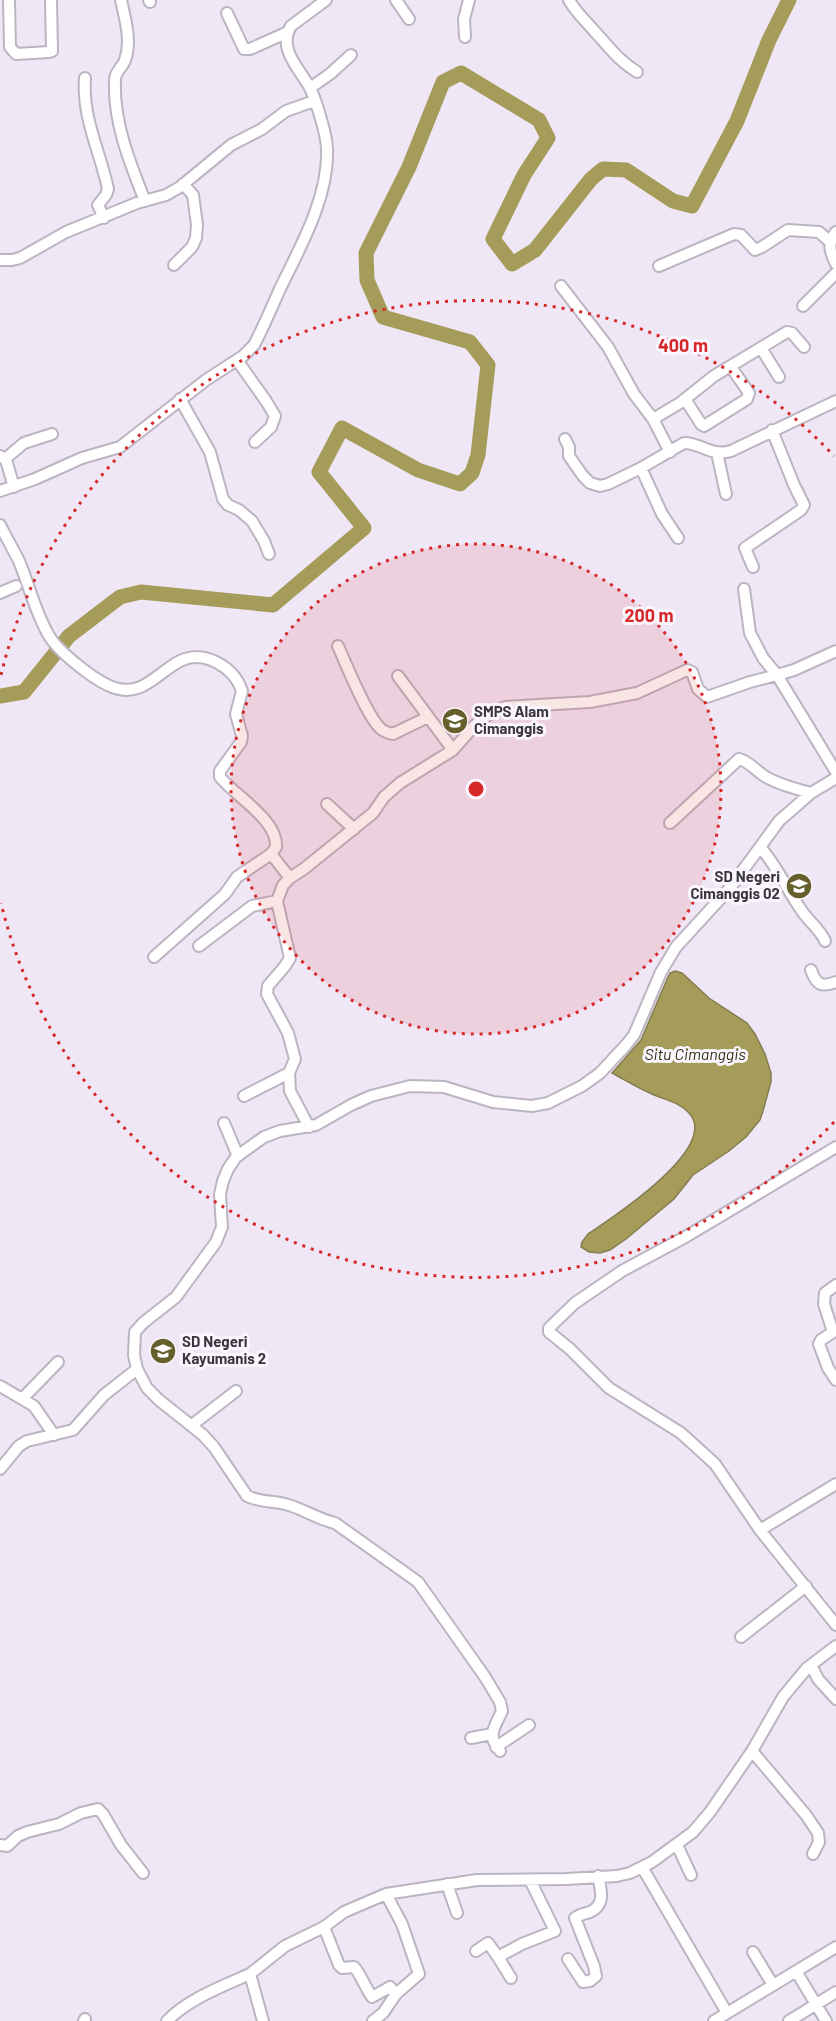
<svg xmlns="http://www.w3.org/2000/svg" width="836" height="2021" font-family="Barlow,sans-serif">
<rect width="100%" height="100%" fill="#f0e7f6"/>
<path fill="#a49c58" stroke="#847d50" stroke-width="1.5" d="M 675,971 L 682,973 L 710,999 L 747,1023 L 755,1034 L 765,1054 L 771,1073 L 771,1082 L 763,1111 L 760,1120 L 746,1137 L 729,1151 L 693,1175 L 674,1199 L 626,1239 L 610,1250 L 600,1253 L 589,1252 L 581,1247 L 582,1242 L 588,1234 C 612,1218 721,1147 689,1113 C 679,1102 665,1100 652,1094 C 638,1088 625,1080 612,1073 L 641,1040 L 668,977 L 670,973 Z"/>
<g fill="none" stroke-linecap="round" stroke-linejoin="round">
<path stroke="#a49c58" stroke-width="15" d="M 0,696 L 24,692 L 69,636 L 120,597 L 141,592 L 273,605 L 364,528 L 319,472 L 342,428 L 418,470 L 460,484 L 472,473 L 478,455 L 488,365 L 470,342 L 383,317 L 367,280 L 366,253 L 409,167 L 443,82 L 461,73 L 539,120 L 548,138 L 524,175 L 493,239 L 512,264 L 535,250 L 591,179 L 603,169 L 626,170 L 673,201 L 692,206 L 737,121 L 769,40 L 789,0"/>
<defs>
<path id="minor" d="M 9,0 L 10,47 L 16,54 L 49,52 L 52,51 L 51,0
M 121,0 C 125,19 132,41 125,60 C 123,67 115,71 115,80 C 113,122 130,163 145,201
M 149,0 L 150,2
M 396,0 L 409,19
M 569,0 C 577,14 586,21 596,33 C 611,49 617,59 637,72
M 227,13 L 244,49 L 250,49 L 288,32
M 465,37 L 464,19 L 469,0
M 85,78 C 82,118 100,151 108,189 L 106,195 L 98,205 L 104,218
M 310,88 L 330,74 L 351,55
M 836,232 C 827,243 830,252 836,264
M 0,260 L 12,260 L 20,258 L 66,232 L 137,203 L 166,195 L 180,187 L 231,145 L 262,129 L 286,111 L 314,101
M 174,265 L 192,247 L 196,238 L 197,225 L 193,195 L 183,184
M 659,266 L 734,234 L 741,235 L 755,250 L 762,247 L 788,230 L 819,232 L 828,240 L 831,239
M 561,286 L 608,347 L 634,394 L 653,419 L 670,452
M 803,306 L 836,273
M 761,348 L 779,377
M 237,360 L 266,401 L 275,416 L 271,427 L 255,442
M 180,399 L 210,452 L 223,499 L 228,505 L 239,510 L 252,521 L 264,541 L 269,554
M 685,399 L 701,424 L 704,426 L 747,399 L 749,393 L 731,367
M 653,419 L 680,403 L 714,376 L 787,332 L 792,333 L 804,347
M 565,439 L 569,447 L 569,456 L 583,476 L 590,483 L 600,486 L 608,484 L 641,468 L 684,443 C 701,443 712,457 731,451 L 836,401
M 717,453 L 726,494
M 0,456 L 6,460 L 14,487
M 5,459 L 24,443 L 52,434
M 641,468 L 662,514 L 678,538
M 0,491 L 35,479 L 82,458 L 120,447 L 206,380 L 243,356 L 254,345 C 263,328 271,309 279,291 C 299,249 329,198 327,149 C 327,136 316,100 310,88 C 300,69 277,49 291,26 L 326,0
M 0,525 C 6,537 13,549 19,561 C 29,585 35,611 48,634 C 57,651 96,682 115,688 C 143,697 158,672 180,661 C 204,649 234,667 242,691 L 236,714 L 242,736 L 241,742 L 220,771 L 220,777 C 235,796 278,820 276,847 L 271,854
M 753,567 L 745,548 L 801,510 L 804,505 L 794,485 L 772,430
M 744,589 L 750,633 L 763,658 L 777,675 L 794,670 L 836,651
M 0,593 L 16,586
M 338,646 C 347,666 366,714 380,728 C 384,732 388,733 393,734 L 428,717
M 398,676 L 453,750
M 327,804 L 354,829
M 670,823 L 739,759 C 749,761 757,772 766,777 C 780,785 796,789 811,793
M 760,847 C 778,867 787,890 802,911 C 809,922 820,929 825,941
M 199,946 L 252,906 L 277,901
M 154,957 L 225,894 L 237,877 L 271,854 L 290,878
M 811,970 C 816,984 821,988 836,982
M 244,1096 L 289,1073
M 224,1123 L 238,1156
M 309,1127 L 290,1091 L 289,1073 L 295,1059 L 288,1033 L 267,994 L 268,986 L 285,966 L 290,958 L 277,901 L 283,885 L 290,878 L 305,868 L 373,813 L 384,797 L 400,783 L 453,750 L 474,726 L 488,715 L 505,707 L 590,702 L 637,693 L 687,670 L 692,672 L 698,689 L 707,697 L 750,682 L 777,675 L 836,772
M 836,1147 L 687,1236 L 622,1271 L 575,1303 L 549,1328 L 549,1332 L 570,1349 L 609,1388 L 681,1433 L 715,1464 L 760,1530 L 836,1625
M 836,1285 L 825,1293 L 824,1304 L 833,1332 L 821,1340 L 819,1344 L 828,1368 L 836,1380
M 0,1386 L 34,1406 L 54,1435
M 22,1399 L 58,1362
M 192,1425 L 236,1391
M 0,1469 L 19,1446 L 27,1441 L 73,1430 L 104,1395 L 137,1369
M 760,1530 L 836,1484
M 741,1637 L 806,1586
M 811,1665 L 818,1679 L 836,1699
M 471,1738 L 492,1734
M 496,1747 L 529,1725
M 500,1751 C 486,1735 495,1727 502,1711 L 500,1702 L 485,1677 L 418,1582 L 335,1523 C 317,1519 302,1508 285,1504 C 272,1501 259,1502 247,1496 L 214,1447 L 203,1435 L 159,1400 L 147,1388 L 137,1369 L 134,1355 L 135,1332 L 143,1323 L 176,1297 L 216,1242 L 222,1227 L 220,1194 L 223,1181 L 228,1169 L 236,1157 L 264,1137 L 280,1131 L 316,1125 L 351,1105 L 371,1096 L 410,1086 L 444,1087 L 493,1102 L 532,1106 L 548,1103 L 582,1086 L 600,1073 L 626,1045 L 634,1035 L 661,972 L 676,947 L 730,888 L 779,821 L 811,793 L 836,778
M 752,1751 L 806,1815 L 818,1833 L 819,1842 L 813,1854
M 0,1845 L 7,1846 L 18,1836 L 27,1832 L 59,1824 L 81,1813 L 98,1809 L 103,1814 L 121,1845 L 143,1873
M 677,1845 L 691,1875
M 642,1867 L 727,2013
M 447,1884 L 457,1913
M 324,1927 L 339,1965 L 342,1968 L 354,1967 C 359,1971 366,1989 372,1997 L 390,1987 L 396,1994
M 476,1951 L 488,1943 L 498,1957
M 753,1952 L 773,1985
M 568,1959 L 583,1982 L 590,1981 L 596,1976 L 594,1966 L 575,1918 C 580,1914 584,1914 590,1912 C 606,1905 601,1890 598,1876
M 796,1971 L 826,2021
M 511,1978 L 498,1957 L 522,1944 L 555,1931 L 530,1880
M 84,2021 L 85,2019
M 167,2021 C 188,1999 223,1986 250,1974
M 263,2021 L 250,1974 L 285,1946 L 324,1927 L 344,1912 L 386,1894 L 477,1880 L 566,1879 L 617,1876 L 630,1873 L 652,1862 L 693,1832 L 710,1812 L 752,1751 L 783,1697 L 807,1668 L 836,1646
M 373,2021 L 383,2013 L 396,1994 L 419,1974 L 402,1924 L 386,1894
M 714,2021 L 836,1947
M 789,2021 L 836,1992"/>
</defs>
<use href="#minor" stroke="#bdb4c2" stroke-width="14"/>
<use href="#minor" stroke="#fff" stroke-width="10"/>
</g>
<circle cx="476" cy="789" r="245" fill="#d62828" fill-opacity=".12"/>
<g fill="none" stroke="#d62828" stroke-width="3" stroke-dasharray="3 6">
<circle cx="476" cy="789" r="245"/>
<path d="M834 1122A489 489 0 0 1 1 903M1 675A489 489 0 0 1 834 456"/>
</g>
<defs>
<symbol id="school-disc" viewBox="-11 -11 22 22"><circle r="9.5" fill="#655f2b" stroke="#fbf6ff"/><path d="M0-5L7-2L0 1L-7-2ZM-4 1L0 2.5L4 1V4Q0 6-4 4Z" fill="#fff"/></symbol>
</defs>
<g fill-rule="evenodd">
<use href="#school-disc" x="440" y="706" width="30" height="30"/>
<use href="#school-disc" x="784" y="871" width="30" height="30"/>
<use href="#school-disc" x="148" y="1336" width="30" height="30"/>
</g>
<g text-anchor="middle" stroke-width="6" stroke-linejoin="round" paint-order="stroke">
<g font-size="15" font-weight="bold" fill="#39363c" stroke="#fbf6ff" text-anchor="start">
<text x="474" y="717">SMPS Alam<tspan x="474" dy="17">Cimanggis</tspan></text>
<text x="780" y="882" text-anchor="end">SD Negeri<tspan x="780" dy="17">Cimanggis 02</tspan></text>
<text x="182" y="1347">SD Negeri<tspan x="182" dy="17">Kayumanis 2</tspan></text>
</g>
<g font-size="16" font-style="italic" fill="#322f10" stroke="#fbf6ff">
<text x="695" y="1060">Situ Cimanggis</text>
</g>
</g>
<circle cx="476" cy="789" r="9" fill="#d62828" stroke="#fbf6ff" stroke-width="3"/>
<g font-size="18" text-anchor="middle" font-weight="bold" fill="#d62828" stroke="#fbf6ff" stroke-width="6" stroke-linejoin="round" paint-order="stroke">
<text x="683" y="352">400 m</text>
<text x="649" y="622">200 m</text>
</g>
</svg>
